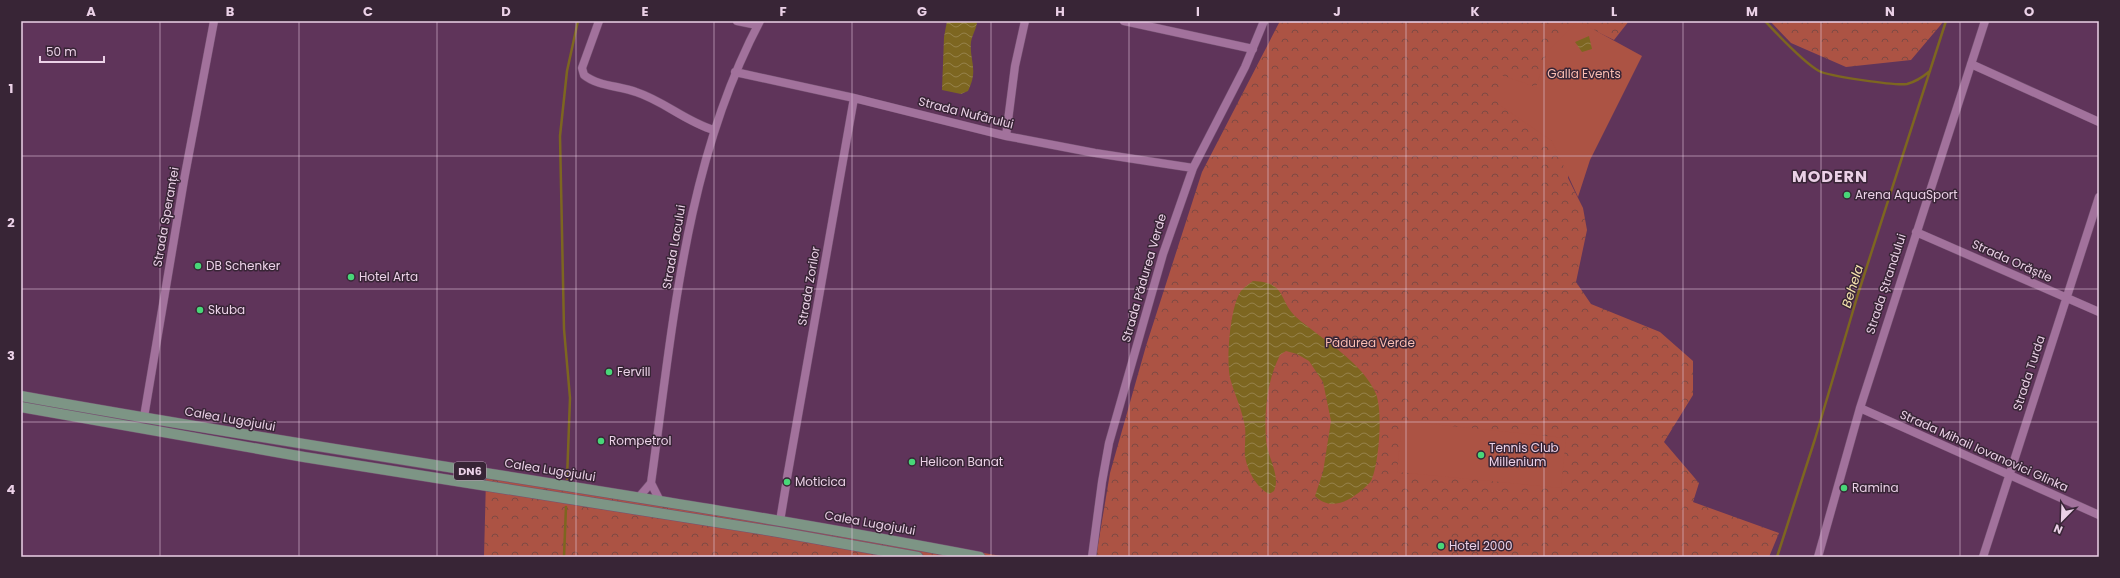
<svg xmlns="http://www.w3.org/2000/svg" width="2120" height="578" font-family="Poppins,sans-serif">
<defs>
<pattern id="forest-crowns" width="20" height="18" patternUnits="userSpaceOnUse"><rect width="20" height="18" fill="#ac5344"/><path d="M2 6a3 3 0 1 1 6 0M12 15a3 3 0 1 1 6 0" fill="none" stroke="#7e4a44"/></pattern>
<pattern id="water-waves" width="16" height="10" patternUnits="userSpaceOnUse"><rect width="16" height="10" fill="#7d6620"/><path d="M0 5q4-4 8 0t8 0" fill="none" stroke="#96824b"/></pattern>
</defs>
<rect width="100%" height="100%" fill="#5f345a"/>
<path fill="url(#forest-crowns)" d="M 1280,21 L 1629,21 L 1614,40 L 1577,22 L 1568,178 L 1583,208 L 1587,230 L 1576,282 L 1591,304 L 1660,332 L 1693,361 L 1693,395 L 1664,442 L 1699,483 L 1693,502 L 1779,533 L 1769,557 L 1096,557 L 1110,473 L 1146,346 L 1202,172 Z
M 1770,21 L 1944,21 L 1911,60 L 1846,67 L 1791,43 Z
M 486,479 L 562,480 L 1007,557 L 484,557 Z"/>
<path fill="#ac5344" d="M 1578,21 L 1642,56 L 1590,160 L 1578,197 L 1552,141 L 1501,106 L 1501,75 L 1536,87 L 1547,52 Z
M 1402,421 L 1566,438 L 1561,488 L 1397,472 Z"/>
<path fill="url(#water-waves)" d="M 947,21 L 977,21 C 977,28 972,35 971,42 C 969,60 979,69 968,91 L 961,94 L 942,90 L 944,37 Z
M 1589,36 L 1592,49 L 1582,52 L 1575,42 Z
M 1253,281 C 1287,282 1278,300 1296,317 C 1321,339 1363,362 1376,394 C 1383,411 1379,465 1371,481 C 1369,484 1365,487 1362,490 C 1348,502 1330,511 1315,496 L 1323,472 L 1331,421 L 1323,382 L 1309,361 L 1297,354 L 1286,351 L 1280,355 C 1267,381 1264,411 1266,440 C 1267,456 1281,476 1274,491 L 1269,494 C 1256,487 1247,470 1245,456 C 1244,445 1247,433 1244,422 C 1241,407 1234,393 1230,378 C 1226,360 1230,306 1241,291 C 1244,287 1249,284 1253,281 Z"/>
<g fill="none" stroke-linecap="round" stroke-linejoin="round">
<path stroke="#7d6620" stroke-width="2.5" d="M 1765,21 C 1778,35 1803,62 1819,71 C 1828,76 1896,86 1907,84 C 1915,82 1924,76 1930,71
M 567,479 L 570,398 L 564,329 L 560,136 L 567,71 L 578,21
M 564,557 L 566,507
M 1777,557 L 1815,439 L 1858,294 L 1946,21"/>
<defs>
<path id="minor" d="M 599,21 L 582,68 L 584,75 C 597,86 620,86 636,92 C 664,101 686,122 714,130
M 737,21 L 757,25
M 1124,21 L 1253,49
M 1971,64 L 2099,122
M 735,72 L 854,98 L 1006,136 L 1095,153 L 1193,168
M 1006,136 L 1015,66 L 1025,21
M 1916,232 L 2099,312
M 1860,408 L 2099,515
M 144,417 L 184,180 L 214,21
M 787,478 L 854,98
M 651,483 L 660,501
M 639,497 L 651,483 C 673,326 685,163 760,21
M 780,521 L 786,485
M 1092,557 L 1102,482 L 1109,443 L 1163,254 L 1193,168 L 1245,67 L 1264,21
M 1818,557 L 1860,408 L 1985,21
M 1983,557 L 2099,197"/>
<path id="primary" d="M 21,396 C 340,454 661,496 980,557
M 21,407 L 304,457 L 778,532 L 918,557"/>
</defs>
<use href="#minor" stroke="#755171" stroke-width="9"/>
<use href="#primary" stroke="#755171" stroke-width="11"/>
<use href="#minor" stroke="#a2729c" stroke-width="8"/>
<use href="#primary" stroke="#7d9585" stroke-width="10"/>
</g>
<path fill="none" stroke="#ebd1e7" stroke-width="1" stroke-opacity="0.55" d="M 160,21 L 160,557M 299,21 L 299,557M 437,21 L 437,557M 576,21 L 576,557M 714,21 L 714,557M 852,21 L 852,557M 991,21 L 991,557M 1129,21 L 1129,557M 1268,21 L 1268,557M 1406,21 L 1406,557M 1544,21 L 1544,557M 1683,21 L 1683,557M 1821,21 L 1821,557M 1960,21 L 1960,557M 21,156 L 2099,156M 21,289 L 2099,289M 21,422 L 2099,422"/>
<g fill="#48d778" stroke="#382536" stroke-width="1.5">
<circle cx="1847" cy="195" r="4"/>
<circle cx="198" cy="266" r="4"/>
<circle cx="351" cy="277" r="4"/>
<circle cx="200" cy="310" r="4"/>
<circle cx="609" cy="372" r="4"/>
<circle cx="601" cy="441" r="4"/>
<circle cx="1481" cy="455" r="4"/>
<circle cx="912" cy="462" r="4"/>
<circle cx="787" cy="482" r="4"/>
<circle cx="1844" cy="488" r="4"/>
<circle cx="1441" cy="546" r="4"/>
</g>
<g text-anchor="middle" stroke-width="3" stroke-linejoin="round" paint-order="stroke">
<rect fill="#382536" stroke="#b59db2" stroke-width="1" x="454" y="462" width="32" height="18" rx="3"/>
<g font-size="11" font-weight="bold" fill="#ebd1e7">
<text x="470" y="475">DN6</text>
</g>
<g font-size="12" fill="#f9bcb1" stroke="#382536">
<text x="1584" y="78">Galla Events</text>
<text x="1370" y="347">Pădurea Verde</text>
</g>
<g font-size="12" fill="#ebd1e7" stroke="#382536">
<text transform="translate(966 113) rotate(14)" y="4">Strada Nufărului</text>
<text transform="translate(166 217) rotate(-80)" y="4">Strada Speranței</text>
<text transform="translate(674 247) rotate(-80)" y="4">Strada Lacului</text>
<text transform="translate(2012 261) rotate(24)" y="4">Strada Orăștie</text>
<text transform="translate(1144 278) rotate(-74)" y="4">Strada Pădurea Verde</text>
<text transform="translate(1886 284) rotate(-72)" y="4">Strada Ștrandului</text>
<text transform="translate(809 286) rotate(-80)" y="4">Strada Zorilor</text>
<text transform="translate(2029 373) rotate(-72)" y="4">Strada Turda</text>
<text transform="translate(230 419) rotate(10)" y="4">Calea Lugojului</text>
<text transform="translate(1984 451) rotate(24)" y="4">Strada Mihail Iovanovici Glinka</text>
<text transform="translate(550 470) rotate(9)" y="4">Calea Lugojului</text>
<text transform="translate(870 523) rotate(10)" y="4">Calea Lugojului</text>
</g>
<g font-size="12" fill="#ebd1e7" stroke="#382536" text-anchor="start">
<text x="1855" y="199">Arena AquaSport</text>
<text x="206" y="270">DB Schenker</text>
<text x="359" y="281">Hotel Arta</text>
<text x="208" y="314">Skuba</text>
<text x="617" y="376">Fervill</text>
<text x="609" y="445">Rompetrol</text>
<text x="1489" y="452">Tennis Club<tspan x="1489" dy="14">Millenium</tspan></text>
<text x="920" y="466">Helicon Banat</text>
<text x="795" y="486">Moticica</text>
<text x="1852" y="492">Ramina</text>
<text x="1449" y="550">Hotel 2000</text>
</g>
<g font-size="13" font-style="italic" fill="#f6e3ad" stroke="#382536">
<text transform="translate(1852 286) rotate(-73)" y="5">Behela</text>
</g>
<g font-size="16" font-weight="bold" letter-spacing="1" fill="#ebd1e7" stroke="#382536">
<text x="1830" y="182">MODERN</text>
</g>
</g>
<rect width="2120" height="578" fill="none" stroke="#382536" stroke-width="44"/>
<g transform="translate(2062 520) rotate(203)" stroke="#382536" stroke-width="3" paint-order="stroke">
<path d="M0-3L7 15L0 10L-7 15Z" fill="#ebd1e7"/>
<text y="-6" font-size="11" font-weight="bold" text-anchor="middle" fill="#ebd1e7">N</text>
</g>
<path d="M40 56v6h64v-6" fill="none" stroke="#ebd1e7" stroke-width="2"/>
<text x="46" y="56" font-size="12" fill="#ebd1e7" stroke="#382536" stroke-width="3" paint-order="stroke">50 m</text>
<rect x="22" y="22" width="2076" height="534" fill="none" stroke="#ebd1e7" stroke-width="1.5"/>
<g font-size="13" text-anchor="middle" font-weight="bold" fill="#ebd1e7">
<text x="91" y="16">A</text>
<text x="230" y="16">B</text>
<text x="368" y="16">C</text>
<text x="506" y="16">D</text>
<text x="645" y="16">E</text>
<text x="783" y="16">F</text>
<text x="922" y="16">G</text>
<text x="1060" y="16">H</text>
<text x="1198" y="16">I</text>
<text x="1337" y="16">J</text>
<text x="1475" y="16">K</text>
<text x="1614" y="16">L</text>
<text x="1752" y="16">M</text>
<text x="1890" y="16">N</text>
<text x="2029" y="16">O</text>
<text x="11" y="93">1</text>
<text x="11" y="227">2</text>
<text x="11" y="360">3</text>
<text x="11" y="494">4</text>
</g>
</svg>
